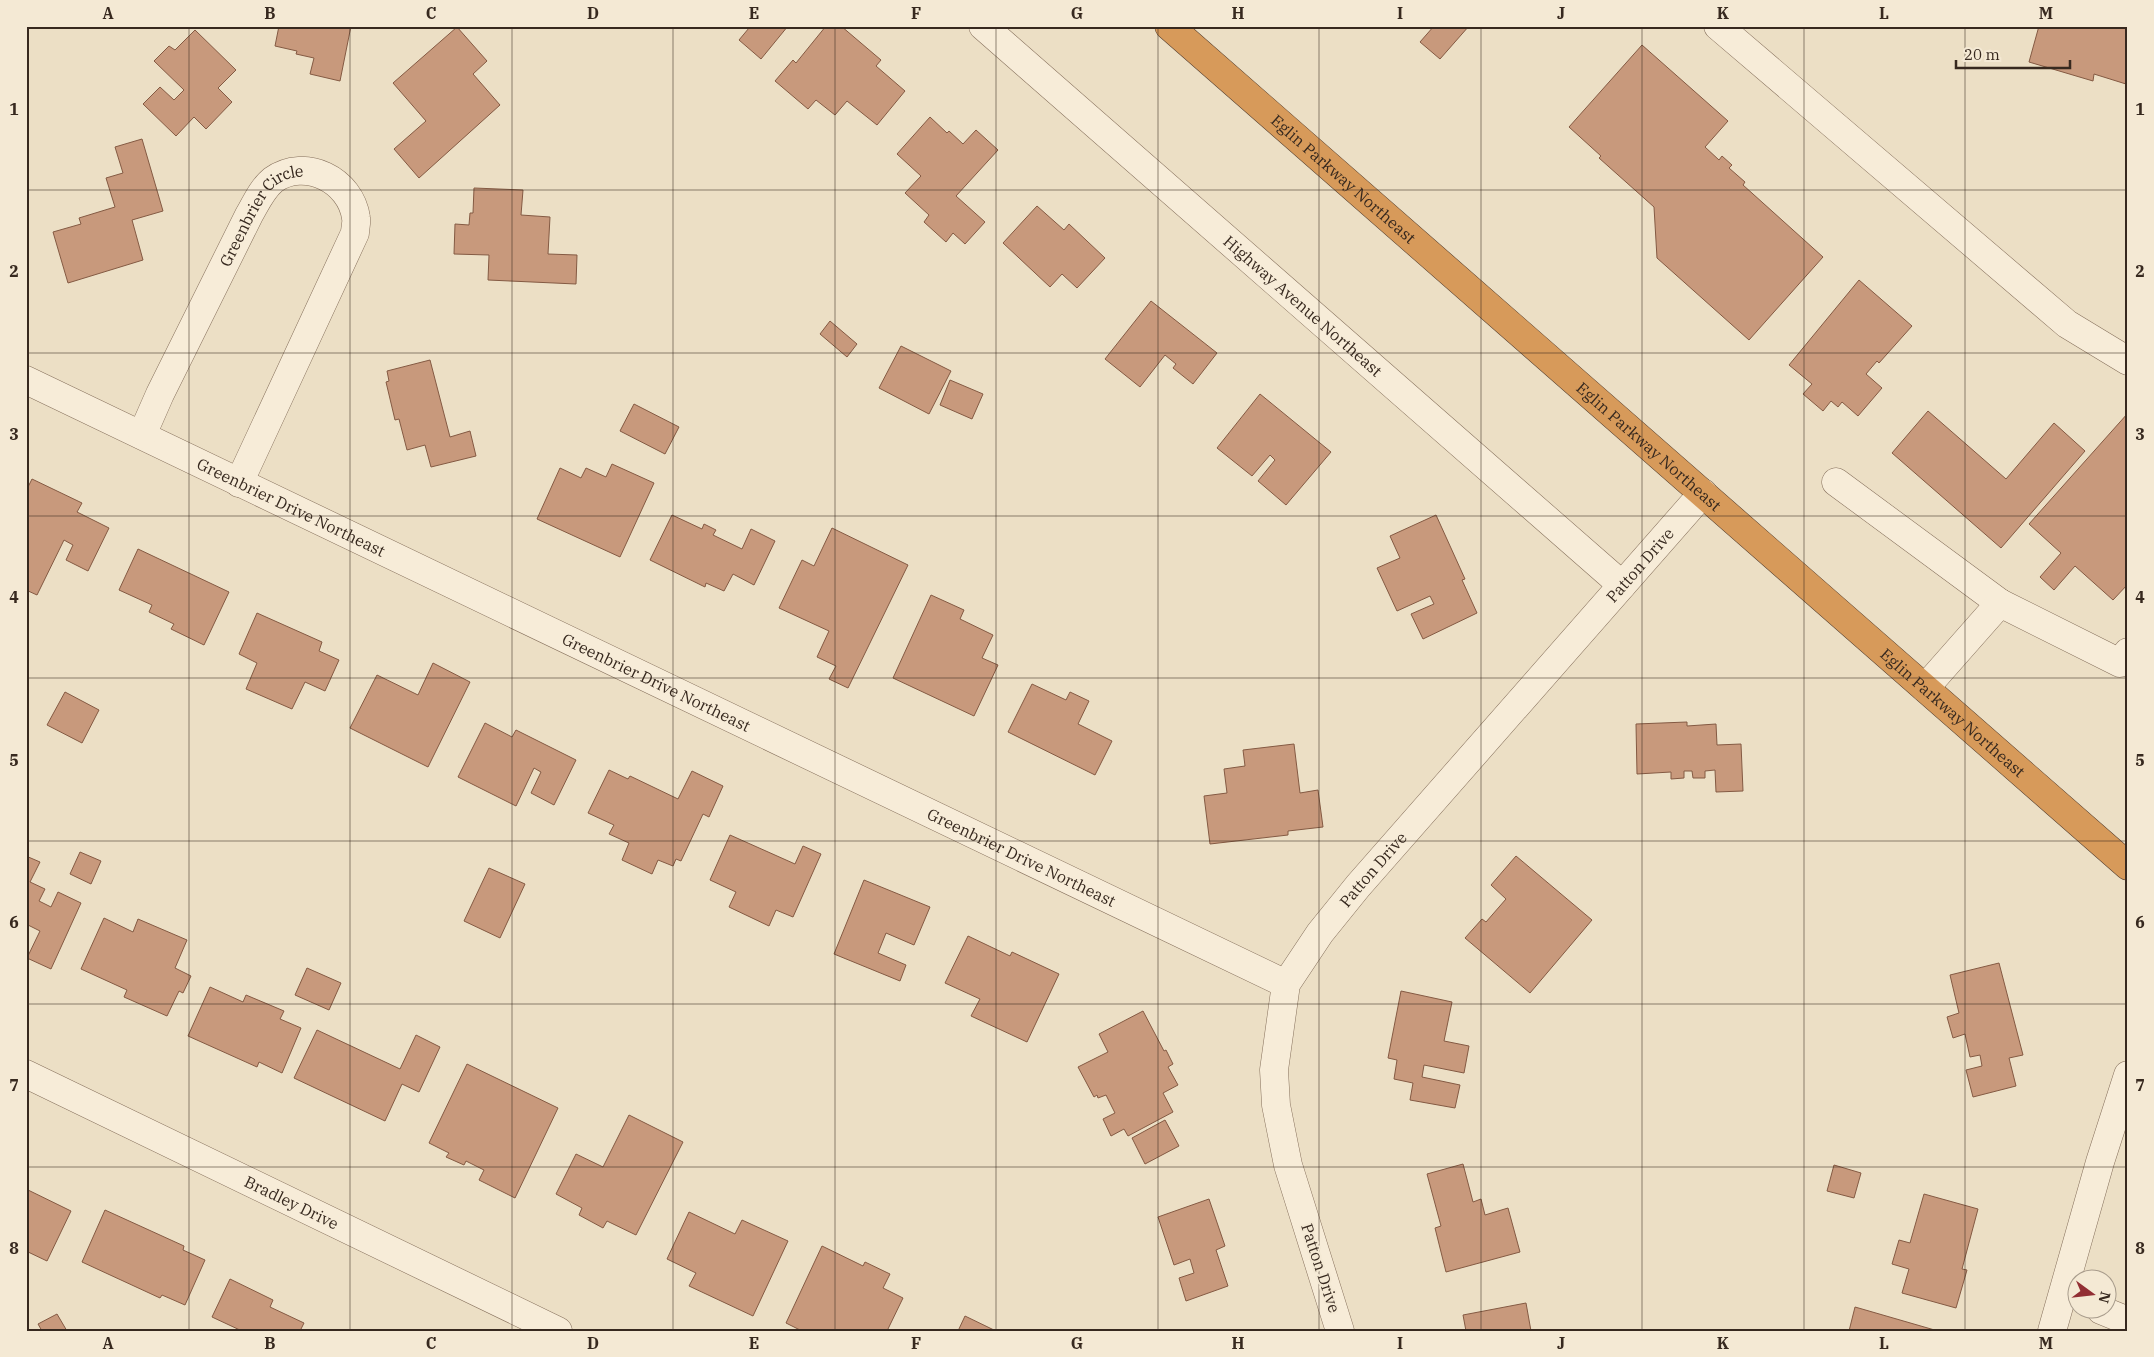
<svg xmlns="http://www.w3.org/2000/svg" width="2154" height="1357" font-family="'IBM Plex Serif',serif">
<rect width="100%" height="100%" fill="#ecdfc5"/>
<path fill="#c8997c" stroke="#845a43" d="M 279,26 L 351,26 L 340,81 L 310,74 L 314,58 L 296,54 L 297,51 L 275,46 Z
M 747,26 L 788,26 L 761,59 L 739,40 L 749,28 Z
M 826,26 L 841,26 L 881,60 L 876,66 L 905,91 L 877,125 L 847,101 L 835,115 L 816,100 L 808,109 L 775,81 L 793,60 L 796,63 Z
M 1434,26 L 1469,26 L 1440,59 L 1420,42 Z
M 2039,26 L 2128,26 L 2128,77 L 2126,84 L 2094,74 L 2093,81 L 2029,62 Z
M 457,27 L 487,61 L 473,74 L 500,105 L 419,178 L 394,149 L 426,121 L 393,83 Z
M 195,30 L 236,70 L 218,88 L 232,102 L 206,129 L 194,117 L 176,136 L 143,104 L 160,87 L 174,100 L 184,90 L 154,61 L 169,46 L 175,50 Z
M 1642,45 L 1728,121 L 1705,147 L 1719,160 L 1722,156 L 1732,165 L 1729,168 L 1745,182 L 1743,185 L 1823,257 L 1749,340 L 1657,258 L 1654,207 L 1599,158 L 1601,156 L 1569,127 Z
M 930,117 L 947,133 L 949,131 L 963,144 L 976,130 L 998,150 L 956,196 L 985,222 L 965,244 L 953,233 L 946,242 L 924,222 L 929,215 L 905,193 L 921,176 L 897,154 Z
M 142,139 L 163,211 L 132,220 L 143,260 L 68,283 L 53,232 L 81,224 L 79,218 L 115,207 L 106,178 L 123,173 L 115,147 Z
M 474,188 L 523,190 L 521,215 L 550,217 L 548,254 L 577,255 L 576,284 L 488,280 L 489,255 L 454,254 L 455,224 L 469,225 L 470,213 L 473,213 Z
M 1037,206 L 1064,230 L 1069,224 L 1105,258 L 1077,288 L 1062,274 L 1050,287 L 1003,243 Z
M 1859,280 L 1912,326 L 1879,363 L 1877,361 L 1866,374 L 1882,388 L 1858,416 L 1842,402 L 1838,407 L 1831,401 L 1823,411 L 1803,394 L 1812,384 L 1789,365 Z
M 1151,301 L 1217,353 L 1193,384 L 1173,368 L 1176,364 L 1165,355 L 1140,387 L 1105,359 Z
M 830,321 L 857,344 L 847,357 L 820,334 Z
M 901,346 L 951,371 L 929,414 L 879,388 Z
M 430,360 L 450,437 L 470,431 L 476,456 L 431,467 L 425,445 L 407,450 L 399,419 L 395,420 L 386,382 L 389,381 L 387,371 Z
M 950,380 L 983,394 L 972,419 L 940,405 Z
M 1260,394 L 1331,452 L 1286,505 L 1258,481 L 1275,460 L 1270,455 L 1252,476 L 1217,448 Z
M 634,404 L 679,427 L 665,454 L 620,431 Z
M 1928,411 L 2006,479 L 2054,423 L 2085,451 L 2001,548 L 1892,453 Z
M 2128,413 L 2128,584 L 2113,600 L 2075,566 L 2054,590 L 2040,577 L 2061,553 L 2029,524 Z
M 612,464 L 654,483 L 620,557 L 537,519 L 560,468 L 581,478 L 586,468 L 606,477 Z
M 32,479 L 82,503 L 77,512 L 109,528 L 88,571 L 66,560 L 73,545 L 64,540 L 37,595 L 26,590 L 26,491 Z
M 672,515 L 702,529 L 704,524 L 716,530 L 713,535 L 742,549 L 751,529 L 775,541 L 754,585 L 733,574 L 724,591 L 706,583 L 705,587 L 650,560 Z
M 1436,515 L 1465,579 L 1462,580 L 1477,613 L 1423,639 L 1411,614 L 1434,604 L 1430,596 L 1397,611 L 1377,568 L 1400,558 L 1390,536 Z
M 832,528 L 908,565 L 848,688 L 829,679 L 836,666 L 817,657 L 829,631 L 779,608 L 802,560 L 814,566 Z
M 138,549 L 229,592 L 204,645 L 171,629 L 174,624 L 149,612 L 152,605 L 119,590 Z
M 931,595 L 964,610 L 960,619 L 993,635 L 982,658 L 998,665 L 974,716 L 893,678 Z
M 257,613 L 322,642 L 319,651 L 339,660 L 325,691 L 305,682 L 292,709 L 246,689 L 257,663 L 239,654 Z
M 433,663 L 470,682 L 428,767 L 350,728 L 377,675 L 418,695 Z
M 1032,684 L 1066,700 L 1070,692 L 1089,701 L 1078,724 L 1112,741 L 1095,775 L 1008,732 Z
M 65,692 L 99,710 L 82,743 L 47,725 Z
M 1687,722 L 1687,726 L 1716,724 L 1717,745 L 1741,744 L 1743,791 L 1716,792 L 1715,770 L 1705,771 L 1705,778 L 1693,778 L 1692,771 L 1684,771 L 1684,778 L 1671,779 L 1671,772 L 1637,774 L 1636,724 Z
M 485,723 L 512,737 L 516,730 L 576,760 L 554,805 L 531,793 L 541,772 L 534,768 L 516,806 L 458,777 Z
M 1294,744 L 1300,793 L 1318,790 L 1323,827 L 1288,831 L 1288,835 L 1210,844 L 1204,796 L 1227,793 L 1224,769 L 1245,766 L 1243,750 Z
M 609,770 L 628,779 L 630,776 L 678,799 L 692,771 L 723,786 L 709,817 L 703,814 L 681,861 L 676,859 L 673,866 L 658,860 L 652,874 L 622,860 L 629,843 L 609,834 L 614,825 L 588,813 Z
M 730,835 L 795,864 L 803,846 L 821,854 L 793,917 L 776,910 L 769,926 L 729,907 L 736,892 L 710,880 Z
M 80,852 L 101,861 L 91,884 L 70,874 Z
M 26,856 L 40,862 L 30,882 L 45,889 L 39,901 L 51,907 L 58,892 L 81,903 L 51,969 L 27,958 L 40,931 L 28,925 L 26,929 Z
M 1516,856 L 1592,920 L 1530,993 L 1465,938 L 1482,919 L 1486,922 L 1506,899 L 1491,885 Z
M 489,868 L 525,884 L 500,938 L 464,921 Z
M 864,880 L 930,907 L 914,945 L 886,933 L 878,953 L 906,965 L 900,981 L 834,954 Z
M 104,918 L 133,932 L 138,919 L 187,940 L 175,968 L 191,976 L 183,993 L 179,991 L 167,1016 L 124,997 L 127,990 L 81,969 Z
M 968,936 L 1010,956 L 1012,952 L 1059,974 L 1027,1042 L 971,1016 L 980,999 L 945,983 Z
M 1999,963 L 2023,1055 L 2009,1058 L 2016,1086 L 1973,1097 L 1966,1070 L 1982,1066 L 1980,1055 L 1970,1057 L 1965,1034 L 1953,1038 L 1947,1017 L 1959,1013 L 1950,975 Z
M 307,968 L 341,983 L 329,1010 L 295,995 Z
M 210,987 L 243,1002 L 246,995 L 284,1011 L 280,1019 L 301,1028 L 282,1073 L 259,1062 L 257,1067 L 188,1036 Z
M 1401,991 L 1452,1002 L 1444,1041 L 1469,1046 L 1464,1073 L 1424,1065 L 1422,1077 L 1460,1085 L 1455,1108 L 1410,1100 L 1413,1083 L 1394,1079 L 1397,1060 L 1388,1058 Z
M 1143,1011 L 1164,1051 L 1166,1050 L 1173,1064 L 1168,1067 L 1178,1085 L 1163,1093 L 1173,1112 L 1128,1136 L 1124,1129 L 1111,1136 L 1103,1119 L 1115,1113 L 1106,1095 L 1098,1098 L 1097,1095 L 1094,1097 L 1078,1067 L 1108,1052 L 1099,1034 Z
M 317,1030 L 400,1069 L 416,1035 L 440,1047 L 419,1092 L 402,1084 L 385,1121 L 294,1078 Z
M 467,1064 L 558,1108 L 515,1198 L 479,1180 L 484,1170 L 466,1161 L 464,1165 L 446,1157 L 449,1153 L 429,1143 Z
M 629,1115 L 683,1142 L 636,1235 L 607,1221 L 603,1228 L 579,1215 L 582,1208 L 556,1194 L 576,1154 L 603,1167 Z
M 1165,1120 L 1179,1146 L 1145,1164 L 1132,1138 Z
M 1463,1164 L 1473,1202 L 1481,1199 L 1485,1215 L 1508,1208 L 1520,1252 L 1446,1272 L 1435,1228 L 1441,1226 L 1427,1174 Z
M 1834,1165 L 1861,1173 L 1854,1198 L 1827,1191 Z
M 26,1189 L 71,1211 L 47,1261 L 26,1251 Z
M 1924,1194 L 1978,1209 L 1962,1269 L 1967,1270 L 1956,1308 L 1902,1293 L 1909,1269 L 1892,1264 L 1899,1240 L 1910,1243 Z
M 1209,1199 L 1225,1246 L 1216,1250 L 1228,1286 L 1186,1301 L 1179,1278 L 1194,1273 L 1190,1259 L 1174,1265 L 1158,1217 Z
M 105,1210 L 184,1246 L 183,1250 L 205,1260 L 185,1305 L 162,1295 L 160,1298 L 82,1262 Z
M 689,1212 L 735,1234 L 742,1220 L 788,1241 L 753,1316 L 689,1286 L 696,1273 L 667,1259 Z
M 822,1246 L 863,1266 L 865,1262 L 890,1274 L 883,1288 L 903,1298 L 887,1331 L 802,1331 L 786,1323 Z
M 230,1279 L 273,1300 L 270,1307 L 304,1323 L 300,1331 L 242,1331 L 212,1317 Z
M 1526,1303 L 1531,1331 L 1466,1331 L 1463,1315 Z
M 1855,1307 L 1862,1309 L 1938,1331 L 1849,1331 Z
M 57,1314 L 67,1331 L 42,1331 L 38,1324 Z
M 965,1316 L 996,1331 L 958,1331 Z"/>
<g fill="none" stroke-linecap="round" stroke-linejoin="round">
<defs>
<g id="minor">
<path id="s1" d="M 983,26 L 1622,585"/>
<path d="M 1718,26 L 2067,324 L 2128,361"/>
<path id="s2" d="M 26,380 L 1286,984"/>
<path id="s3" d="M 142,435 L 160,394 L 249,215 C 256,203 262,189 273,180 C 305,157 351,180 356,218 C 357,222 355,228 355,233 L 239,483"/>
<path d="M 1836,482 L 2000,603"/>
<path d="M 1925,688 L 2000,603 L 2120,663 L 2128,652"/>
<path id="s4" d="M 26,1074 L 558,1331"/>
<path d="M 2101,1310 L 2128,1321"/>
<path id="s5" d="M 1340,1331 L 1288,1165 L 1276,1105 L 1274,1070 L 1286,984 L 1320,933 L 1358,886 L 1703,493"/>
<path d="M 2052,1331 L 2100,1162 L 2128,1075"/>
</g>
<g id="highway">
<path id="s6" d="M 1169,26 L 2128,866"/>
</g>
</defs>
<use href="#minor" stroke="#86705c" stroke-width="29"/>
<use href="#highway" stroke="#543f30" stroke-width="29"/>
<use href="#minor" stroke="#f7ecd8" stroke-width="28"/>
<use href="#highway" stroke="#d79a5a" stroke-width="28"/>
</g>
<path fill="none" stroke="#37291f" stroke-width="1" stroke-opacity="0.55" d="M 189,26 L 189,1331M 350,26 L 350,1331M 512,26 L 512,1331M 673,26 L 673,1331M 835,26 L 835,1331M 996,26 L 996,1331M 1158,26 L 1158,1331M 1319,26 L 1319,1331M 1481,26 L 1481,1331M 1642,26 L 1642,1331M 1804,26 L 1804,1331M 1965,26 L 1965,1331M 26,190 L 2128,190M 26,353 L 2128,353M 26,516 L 2128,516M 26,678 L 2128,678M 26,841 L 2128,841M 26,1004 L 2128,1004M 26,1167 L 2128,1167"/>
<g text-anchor="middle" stroke-width="4" stroke-linejoin="round" paint-order="stroke">
<g font-size="16" fill="#37291f" stroke="#f4e9d4">
<text dy="6" stroke="none"><textPath href="#s6" startOffset="232">Eglin Parkway Northeast</textPath></text>
<text dy="6" stroke="none"><textPath href="#s3" startOffset="254">Greenbrier Circle</textPath></text>
<text dy="6" stroke="none"><textPath href="#s1" startOffset="425">Highway Avenue Northeast</textPath></text>
<text dy="6" stroke="none"><textPath href="#s6" startOffset="638">Eglin Parkway Northeast</textPath></text>
<text dy="6" stroke="none"><textPath href="#s2" startOffset="294">Greenbrier Drive Northeast</textPath></text>
<text dy="6" stroke="none"><textPath href="#s5" startOffset="906">Patton Drive</textPath></text>
<text dy="6" stroke="none"><textPath href="#s2" startOffset="699">Greenbrier Drive Northeast</textPath></text>
<text dy="6" stroke="none"><textPath href="#s6" startOffset="1042">Eglin Parkway Northeast</textPath></text>
<text dy="6" stroke="none"><textPath href="#s2" startOffset="1104">Greenbrier Drive Northeast</textPath></text>
<text dy="6" stroke="none"><textPath href="#s5" startOffset="501">Patton Drive</textPath></text>
<text dy="6" stroke="none"><textPath href="#s4" startOffset="295">Bradley Drive</textPath></text>
<text transform="translate(1321 1268) rotate(72)" y="6">Patton Drive</text>
</g>
</g>
<rect width="2154" height="1357" fill="none" stroke="#f4e9d4" stroke-width="55"/>
<g transform="translate(2092 1294) rotate(105)"><circle r="24" fill="#f4e9d4" stroke="#a89c8c"/>
<path d="M0-4L9 19L0 12L-9 19Z" fill="#922f34"/>
<text y="-8" font-size="14" font-weight="bold" text-anchor="middle" fill="#37291f">N</text>
</g>
<path d="M1956 60v8h114v-8" fill="none" stroke="#37291f" stroke-width="2.5"/>
<text x="1964" y="60" font-size="15" fill="#37291f" stroke="#f4e9d4" stroke-width="4" paint-order="stroke">20 m</text>
<rect x="28" y="28" width="2098" height="1302" fill="none" stroke="#37291f" stroke-width="2"/>
<g font-size="16" text-anchor="middle" font-weight="bold" fill="#37291f">
<text x="108" y="19">A</text>
<text x="270" y="19">B</text>
<text x="431" y="19">C</text>
<text x="593" y="19">D</text>
<text x="754" y="19">E</text>
<text x="916" y="19">F</text>
<text x="1077" y="19">G</text>
<text x="1238" y="19">H</text>
<text x="1400" y="19">I</text>
<text x="1561" y="19">J</text>
<text x="1723" y="19">K</text>
<text x="1884" y="19">L</text>
<text x="2046" y="19">M</text>
<text x="14" y="115">1</text>
<text x="2140" y="115">1</text>
<text x="14" y="277">2</text>
<text x="2140" y="277">2</text>
<text x="14" y="440">3</text>
<text x="2140" y="440">3</text>
<text x="14" y="603">4</text>
<text x="2140" y="603">4</text>
<text x="14" y="766">5</text>
<text x="2140" y="766">5</text>
<text x="14" y="928">6</text>
<text x="2140" y="928">6</text>
<text x="14" y="1091">7</text>
<text x="2140" y="1091">7</text>
<text x="14" y="1254">8</text>
<text x="2140" y="1254">8</text>
<text x="108" y="1349">A</text>
<text x="270" y="1349">B</text>
<text x="431" y="1349">C</text>
<text x="593" y="1349">D</text>
<text x="754" y="1349">E</text>
<text x="916" y="1349">F</text>
<text x="1077" y="1349">G</text>
<text x="1238" y="1349">H</text>
<text x="1400" y="1349">I</text>
<text x="1561" y="1349">J</text>
<text x="1723" y="1349">K</text>
<text x="1884" y="1349">L</text>
<text x="2046" y="1349">M</text>
</g>
</svg>
